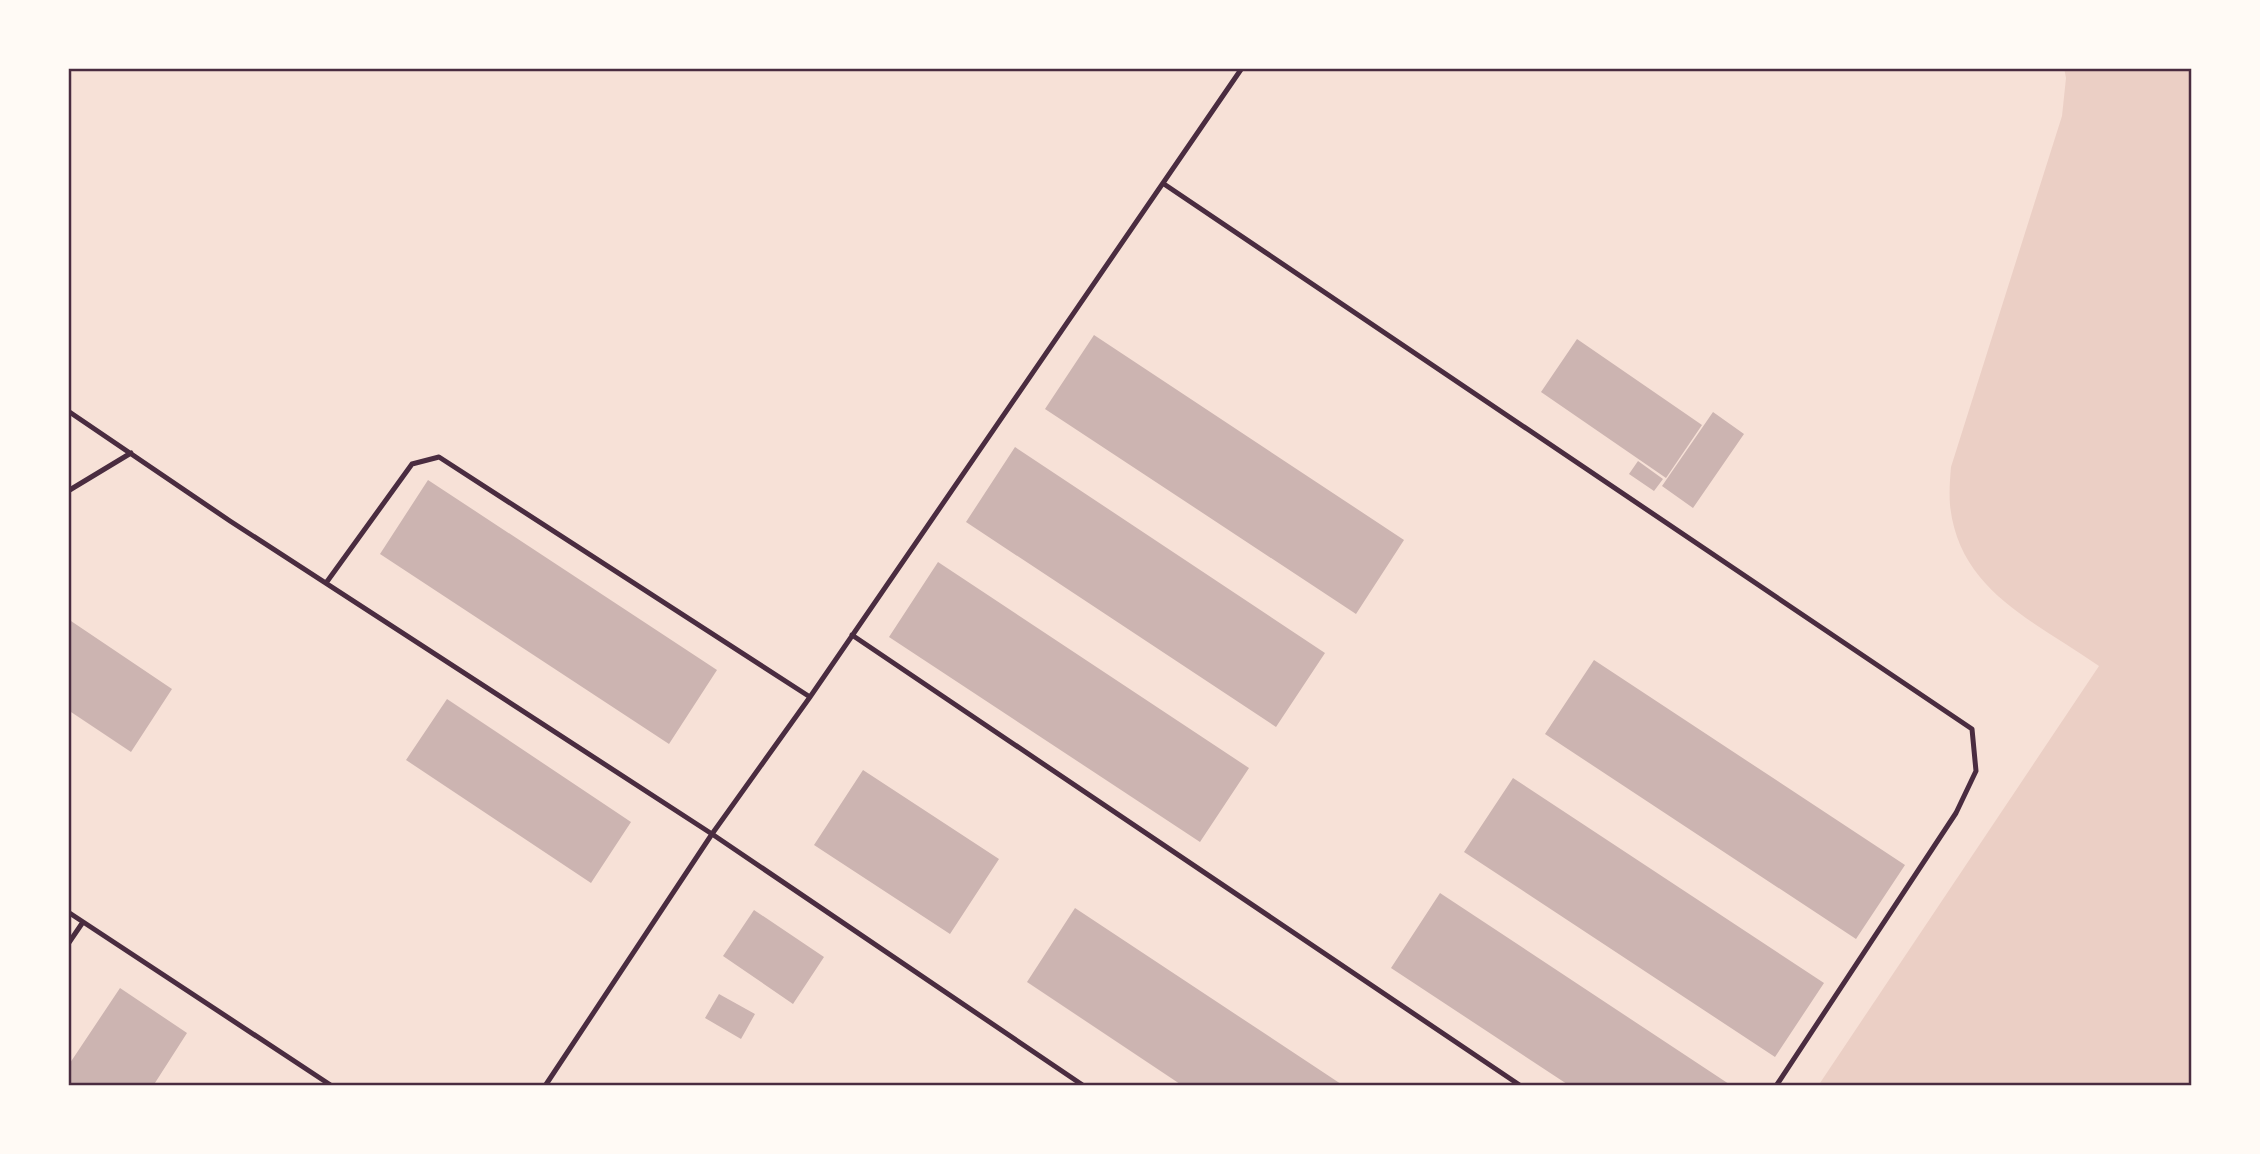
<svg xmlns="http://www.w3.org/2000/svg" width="2260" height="1154" font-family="Spectral,serif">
<rect width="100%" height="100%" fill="#f7e1d7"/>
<path fill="#ebcfc5" d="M 2064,68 L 2192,68 L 2192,1086 L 1818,1086 L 2099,666 C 2037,622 1959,592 1950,505 C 1949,492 1950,479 1951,467 L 2062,116 L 2066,78 Z"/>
<path fill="#ccb4b1" d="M 1094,335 L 1404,540 L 1356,614 L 1045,409 Z
M 1577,339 L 1702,425 L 1666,478 L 1541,392 Z
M 1713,412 L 1744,434 L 1693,508 L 1662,486 Z
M 1015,447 L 1325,653 L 1276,727 L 966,522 Z
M 1638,461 L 1663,479 L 1654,491 L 1629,474 Z
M 428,480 L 717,670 L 669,744 L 380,554 Z
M 938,562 L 1249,768 L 1200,842 L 889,637 Z
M 68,619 L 172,689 L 131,752 L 68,710 Z
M 1594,660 L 1905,865 L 1856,939 L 1545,734 Z
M 447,699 L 631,822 L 591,883 L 406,760 Z
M 863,770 L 999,859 L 950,934 L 814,845 Z
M 1513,778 L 1824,983 L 1775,1057 L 1464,852 Z
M 1440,893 L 1732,1086 L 1570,1086 L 1391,968 Z
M 1075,908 L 1344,1086 L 1183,1086 L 1027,982 Z
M 754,910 L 824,957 L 793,1004 L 723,956 Z
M 120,988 L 187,1033 L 153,1086 L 68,1086 L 68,1066 Z
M 719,994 L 755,1014 L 741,1039 L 705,1018 Z"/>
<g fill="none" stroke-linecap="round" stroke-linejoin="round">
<path stroke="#4a2c40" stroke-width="5" d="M 1164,184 L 1972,729 L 1976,771 L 1956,813 L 1776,1086
M 68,411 L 230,521 L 712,834 L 1084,1086
M 68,491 L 131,453
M 326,583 L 412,464 L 439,457 L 810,697
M 852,635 L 1521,1086
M 68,912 L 332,1086
M 68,944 L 83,922
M 545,1086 L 712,834 L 810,697 L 1242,68"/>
</g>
<rect width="2260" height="1154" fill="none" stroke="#fffaf5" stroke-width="140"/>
<rect x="70" y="70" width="2120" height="1014" fill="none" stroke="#4a2c40" stroke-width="2.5"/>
</svg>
